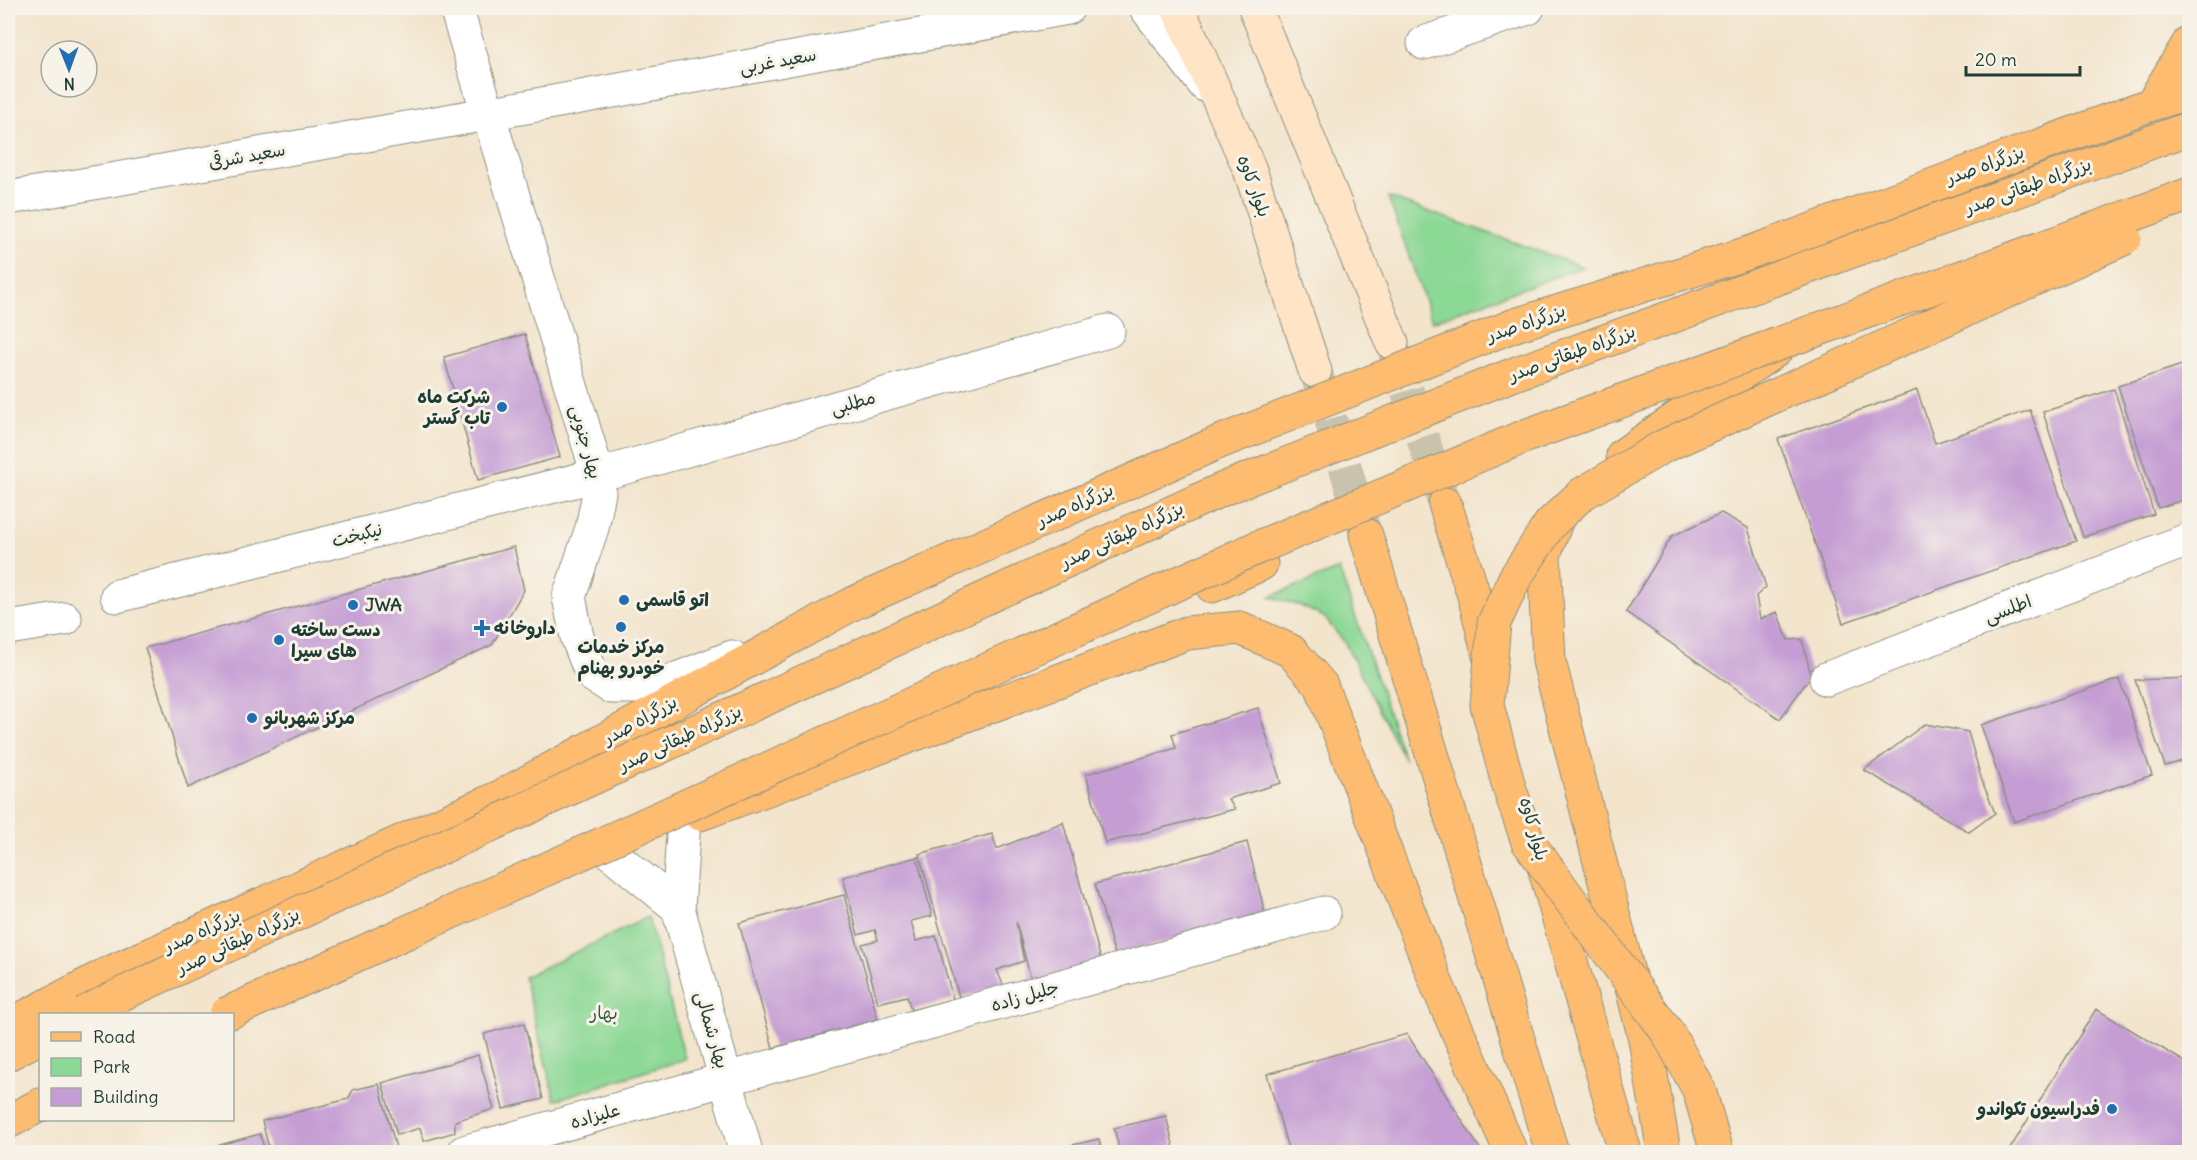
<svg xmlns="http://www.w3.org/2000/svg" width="2197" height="1160" font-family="Delius,'Playpen Sans Arabic',sans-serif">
<rect width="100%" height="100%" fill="#f7f3e8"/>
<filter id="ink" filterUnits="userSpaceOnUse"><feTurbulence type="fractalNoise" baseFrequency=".0167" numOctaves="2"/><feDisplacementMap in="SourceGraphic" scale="12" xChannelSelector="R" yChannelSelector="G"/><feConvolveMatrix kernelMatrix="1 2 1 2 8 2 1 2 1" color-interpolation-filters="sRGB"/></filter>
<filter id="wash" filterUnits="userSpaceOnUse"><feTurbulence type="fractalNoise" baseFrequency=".008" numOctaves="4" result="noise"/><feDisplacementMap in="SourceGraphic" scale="24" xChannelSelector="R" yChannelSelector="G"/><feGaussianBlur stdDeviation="1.35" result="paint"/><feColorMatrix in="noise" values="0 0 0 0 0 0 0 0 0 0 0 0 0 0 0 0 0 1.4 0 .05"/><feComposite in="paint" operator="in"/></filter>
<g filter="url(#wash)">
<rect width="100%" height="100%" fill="#f3e4cc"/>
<path fill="#8cd895" stroke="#568a64" stroke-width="1.5" d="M 1388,197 L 1583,267 L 1432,321 Z
M 1339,569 L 1405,761 L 1345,643 L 1324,617 L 1301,606 L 1270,597 Z
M 648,917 L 685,1059 L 555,1100 L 524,977 Z"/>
<g id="blocks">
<path fill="#c59dd4" d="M 525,334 L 560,457 L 478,480 L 444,357 Z
M 2188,363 L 2190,368 L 2190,498 L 2158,508 L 2118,386 Z
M 2114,389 L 2154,514 L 2083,537 L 2043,412 Z
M 1917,390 L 1935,443 L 2030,410 L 2076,541 L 1843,623 L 1778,439 Z
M 1721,513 L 1748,528 L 1766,587 L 1756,596 L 1760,619 L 1777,612 L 1788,640 L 1802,639 L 1811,676 L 1780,719 L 1626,612 L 1672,536 Z
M 514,547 L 524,590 L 492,645 L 188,788 L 145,648 Z
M 2190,678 L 2190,759 L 2165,766 L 2135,680 Z
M 2119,679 L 2152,775 L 2014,822 L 1981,725 Z
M 1258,708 L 1281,783 L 1228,799 L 1235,809 L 1105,843 L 1086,774 L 1176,748 L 1172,734 Z
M 1925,724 L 1968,732 L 1982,781 L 1995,813 L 1969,832 L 1864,770 Z
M 1063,822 L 1103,967 L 1033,987 L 1016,922 L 1024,961 L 997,970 L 1004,987 L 959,997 L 919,854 L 992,834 L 997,849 Z
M 1247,842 L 1266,917 L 1115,955 L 1095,884 Z
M 917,857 L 932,916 L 911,921 L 916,941 L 936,936 L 953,999 L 911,1010 L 907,996 L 878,1003 L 862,944 L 878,940 L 875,930 L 858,935 L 843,877 Z
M 844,895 L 878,1019 L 773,1048 L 739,923 Z
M 2096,1009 L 2190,1065 L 2190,1152 L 2008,1152 Z
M 524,1023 L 543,1099 L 503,1109 L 484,1034 Z
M 1407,1034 L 1482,1152 L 1289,1152 L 1267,1074 Z
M 478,1055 L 494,1109 L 455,1121 L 455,1132 L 424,1141 L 420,1128 L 397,1135 L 382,1083 Z
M 379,1084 L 396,1148 L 377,1152 L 270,1152 L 262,1121 L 348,1099 L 353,1090 Z
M 1166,1116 L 1175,1152 L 1120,1152 L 1114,1128 Z
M 260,1134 L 265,1152 L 194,1152 Z
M 1099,1139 L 1102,1152 L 1069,1152 L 1068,1146 Z
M 1041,1148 L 1047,1152 L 1027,1152 Z"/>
</g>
</g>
<g filter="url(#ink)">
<use href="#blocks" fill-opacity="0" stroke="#899080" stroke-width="1.5"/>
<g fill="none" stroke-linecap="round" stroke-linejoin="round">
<path stroke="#c9c3ae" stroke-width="33" stroke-dasharray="33 16" stroke-linecap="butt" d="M 1392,344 L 1443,500
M 1316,372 L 1365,532"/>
<defs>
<path id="minor" d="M 1146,8 L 1205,85
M 1424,43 L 1528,8
M 8,198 L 487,114 L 1068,8
M 117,596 L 598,475 L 1108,331
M 8,628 L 65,619
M 1826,679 L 2190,539
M 684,820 L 678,908 L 746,1152
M 611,853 L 678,908
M 464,1152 L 1324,913"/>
<path id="tertiary" d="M 456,8 L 598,475 L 599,493 L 592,528 L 569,597 L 577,637 L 592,675 L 611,687 L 638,687 L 664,684 L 732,657"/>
<path id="secondary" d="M 1178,8 L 1250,170 L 1315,371
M 1255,8 L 1392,343"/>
<path id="primary" d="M 1623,455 L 1776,350
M 1445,504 L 1475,599 L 1490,659
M 1556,522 L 1544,555 L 1549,661 L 1645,1039 L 1664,1152
M 1366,535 L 1552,1152
M 700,814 L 1187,633 L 1240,628 L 1291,651 L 1321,685 L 1438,987 L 1511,1152
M 1543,863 L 1625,1152"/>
<path id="trunk" d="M 2152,104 L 2190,41
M 1515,325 L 1755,251 L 2152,104 L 2190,92
M 1212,586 L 1261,564
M 8,1026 L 107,974 L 500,797 L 854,603 L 1217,443
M 8,1054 L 40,1037
M 8,1122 L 40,1105"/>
</defs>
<use href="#minor" stroke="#899080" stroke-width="35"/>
<use href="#tertiary" stroke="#899080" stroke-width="35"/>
<use href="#secondary" stroke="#899080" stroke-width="35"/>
<use href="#primary" stroke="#899080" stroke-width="35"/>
<use href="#trunk" stroke="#899080" stroke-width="35"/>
<use href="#minor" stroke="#fff" stroke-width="33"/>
<use href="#tertiary" stroke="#fff" stroke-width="33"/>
<use href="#secondary" stroke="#ffe4c6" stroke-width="33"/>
<use href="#primary" stroke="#febc71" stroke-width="33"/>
<use href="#trunk" stroke="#febc71" stroke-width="33"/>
<defs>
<path id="trunk-bridge" d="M 1217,443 L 1515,325
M 83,1014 L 122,994 L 1223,489 L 1517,373 L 2190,128
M 226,1014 L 1254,549 L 1528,435 L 2190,194
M 1717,1152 L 1699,1090 L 1668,1033 L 1528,842 L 1509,787 L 1487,705 L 1494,623 L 1515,578 L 1550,524 L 1582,494 L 1664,446 L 2125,238"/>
</defs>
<use href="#trunk-bridge" stroke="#899080" stroke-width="35" stroke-linecap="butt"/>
<use href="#trunk-bridge" stroke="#febc71" stroke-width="33"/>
</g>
</g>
<g fill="#1f6fb2" stroke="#f7f3e8" stroke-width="2">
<circle cx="502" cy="407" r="6"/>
<circle cx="624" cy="600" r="6"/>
<circle cx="353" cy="605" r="6"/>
<circle cx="621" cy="627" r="6"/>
<path d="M479 619h6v6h6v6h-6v6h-6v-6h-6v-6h6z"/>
<circle cx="279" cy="640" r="6"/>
<circle cx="252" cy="718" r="6"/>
<circle cx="2112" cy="1109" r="6"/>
</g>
<g text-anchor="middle" stroke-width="6" stroke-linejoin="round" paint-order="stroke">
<g font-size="18" fill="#1f3d34" stroke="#f7f3e8">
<text transform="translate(778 61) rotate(-10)" y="6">سعید غربی</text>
<text transform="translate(247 156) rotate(-10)" y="6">سعید شرقی</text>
<text transform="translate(1985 165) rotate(-20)" y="6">بزرگراه صدر</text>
<text transform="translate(1254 186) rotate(70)" y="6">بلوار کاوه</text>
<text transform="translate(2028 186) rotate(-20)" y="6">بزرگراه طبقاتی صدر</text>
<text transform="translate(1526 323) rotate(-19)" y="6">بزرگراه صدر</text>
<text transform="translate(1572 353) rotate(-20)" y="6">بزرگراه طبقاتی صدر</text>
<text transform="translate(853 403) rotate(-16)" y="6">مطلبی</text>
<text transform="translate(586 442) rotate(75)" y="6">بهار جنوبی</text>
<text transform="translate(1075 505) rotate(-24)" y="6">بزرگراه صدر</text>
<text transform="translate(357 535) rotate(-14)" y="6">نیکبخت</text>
<text transform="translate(1122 535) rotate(-25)" y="6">بزرگراه طبقاتی صدر</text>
<text transform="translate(2008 609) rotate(-21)" y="6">اطلسی</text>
<text transform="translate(640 720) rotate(-29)" y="6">بزرگراه صدر</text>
<text transform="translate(680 738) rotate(-25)" y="6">بزرگراه طبقاتی صدر</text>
<text transform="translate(1534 829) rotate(75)" y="6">بلوار کاوه</text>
<text transform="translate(202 931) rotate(-24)" y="6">بزرگراه صدر</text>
<text transform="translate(238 941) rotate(-25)" y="6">بزرگراه طبقاتی صدر</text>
<text transform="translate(1025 996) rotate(-16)" y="6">جلیل زاده</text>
<text transform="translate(712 1030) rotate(74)" y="6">بهار شمالی</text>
<text transform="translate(595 1116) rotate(-16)" y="6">علیزاده</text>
</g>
<g font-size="18" font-weight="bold" fill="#1f3d34" stroke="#f7f3e8" text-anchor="start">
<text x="490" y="403" text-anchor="end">شرکت ماه<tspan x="490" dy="21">تاب گستر</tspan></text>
<text x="636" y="606">اتو قاسمی</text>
<text x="365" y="611">JWA</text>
<text x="494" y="634">داروخانه</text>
<text x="291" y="636">دست ساخته<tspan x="291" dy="21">های سیرا</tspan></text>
<text x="621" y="653" text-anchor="middle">مرکز خدمات<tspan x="621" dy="21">خودرو بهنام</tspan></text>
<text x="264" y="724">مرکز شهربانو</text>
<text x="2100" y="1115" text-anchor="end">فدراسیون تکواندو</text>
</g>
<g font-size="18" fill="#355c47" stroke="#f7f3e8">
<text x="604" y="1019">بهار</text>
</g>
</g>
<rect width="2197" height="1160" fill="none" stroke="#f7f3e8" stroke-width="30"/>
<rect x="39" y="1013" width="195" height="108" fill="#f7f3e8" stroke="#a1aaa0" stroke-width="1.5"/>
<rect x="51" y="1032" width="30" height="9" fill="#febc71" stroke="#a1aaa0" stroke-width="1.5"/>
<text x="93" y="1043" font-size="18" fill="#1f3d34">Road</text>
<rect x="51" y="1058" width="30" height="18" fill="#8cd895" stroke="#a1aaa0" stroke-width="1.5"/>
<text x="93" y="1073" font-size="18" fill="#1f3d34">Park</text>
<rect x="51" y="1088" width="30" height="18" fill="#c59dd4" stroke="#a1aaa0" stroke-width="1.5"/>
<text x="93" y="1103" font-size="18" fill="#1f3d34">Building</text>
<g transform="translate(69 69) rotate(179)"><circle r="28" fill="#f7f3e8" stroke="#a1aaa0" stroke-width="1.5"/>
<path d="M0-4.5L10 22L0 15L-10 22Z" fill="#1f6fb2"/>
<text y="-9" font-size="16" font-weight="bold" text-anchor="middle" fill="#1f3d34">N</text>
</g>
<path d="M1966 66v9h114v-9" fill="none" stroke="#1f3d34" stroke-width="3"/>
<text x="1975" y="66" font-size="18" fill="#1f3d34" stroke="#f7f3e8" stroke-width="4.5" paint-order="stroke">20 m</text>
</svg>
